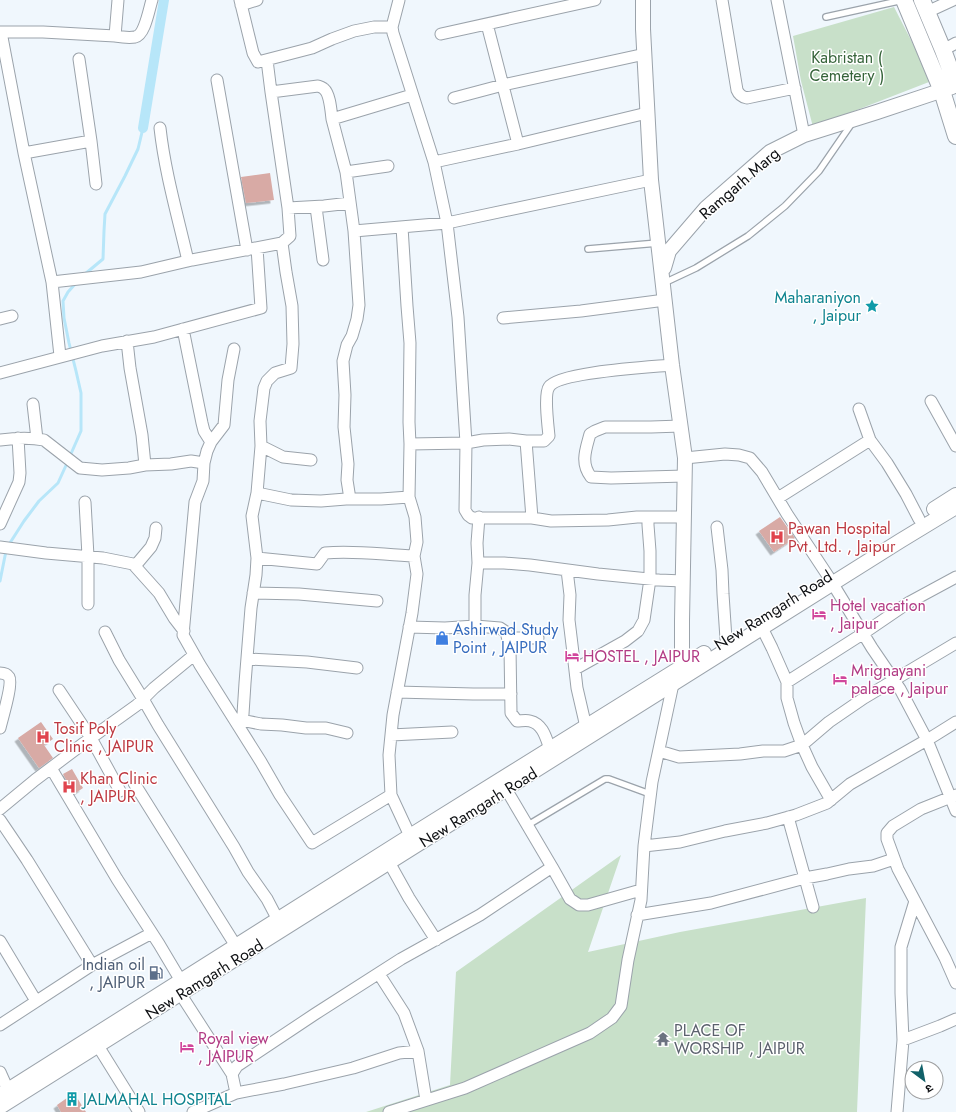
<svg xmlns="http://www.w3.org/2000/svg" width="956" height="1112" font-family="Jost,'Noto Sans Devanagari',sans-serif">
<defs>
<filter id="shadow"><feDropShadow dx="-3.5" dy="3.5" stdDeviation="0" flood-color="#0004"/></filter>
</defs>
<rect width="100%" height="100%" fill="#f0f7fd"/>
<path fill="#c8e0c9" d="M 894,7 L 914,46 L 929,82 L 813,127 L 801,81 L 793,36 Z
M 621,855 L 588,952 L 680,932 L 866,898 L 857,1112 L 366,1112 L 450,1085 L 456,972 Z"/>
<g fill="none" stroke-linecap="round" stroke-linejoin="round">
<path stroke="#b7e6f9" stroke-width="3" d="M 85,274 L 103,259 L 104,231 L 105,214 L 125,176 L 138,149 L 143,128
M 70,456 L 81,431 L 81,393 L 76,371 L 69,343 L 64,318 L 63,301 L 68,292 L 76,283
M 8,546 L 24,521 L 39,501 L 58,483 L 68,461
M 0,581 L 6,551"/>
<path stroke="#b7e6f9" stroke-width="10" d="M 143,128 L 164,0"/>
</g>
<path fill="#d8aaa5" filter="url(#shadow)" d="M 270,173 L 274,200 L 246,203 L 241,177 Z
M 780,517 L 795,538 L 774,552 L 759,531 Z
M 41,722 L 53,739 L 44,745 L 53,758 L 39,768 L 18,738 Z
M 72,769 L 83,788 L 74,794 L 63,774 Z
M 74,1093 L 86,1112 L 61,1112 L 57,1105 Z"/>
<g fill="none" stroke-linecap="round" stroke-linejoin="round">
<defs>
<path id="service" d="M 826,17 L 903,0
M 588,249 L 658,243
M 664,283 L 696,268 L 748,236 L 785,206 L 819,171 L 852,123
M 528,825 L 605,779 L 609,779 L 650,794"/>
<path id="minor" d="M 240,0 L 253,53 L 258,62 L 312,48 L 332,39 L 354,31 L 374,27 L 392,27
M 399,0 L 392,27 L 393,33 L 434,162 L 447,223 L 458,317 L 466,443 L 465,510 L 468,515 L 472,518 L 532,518 L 526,441
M 722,0 L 737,90 C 739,95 742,97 747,98 L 795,88
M 777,0 L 804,135
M 241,5 L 257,0
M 927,12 L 953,0
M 487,24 L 518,144
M 0,32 L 43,32 L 115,36 L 118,0
M 1,32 L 24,153 L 91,141 L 79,59
M 441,34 L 595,0
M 115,36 C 121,37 129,38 135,37 C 145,35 149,9 152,0
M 943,50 L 956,43
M 267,60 L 271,92 L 318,86 C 319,86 323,88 324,89 C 330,94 331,111 332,119
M 217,80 L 247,250
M 412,95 L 332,119 L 346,172 L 354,231 L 447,223 L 651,180
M 454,98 L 503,85 L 645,54
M 160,128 C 165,173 178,217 188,261
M 91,141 L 96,184
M 24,153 L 52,282 L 141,272 L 192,260 L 282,243
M 434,162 L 518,144 L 647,113
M 346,172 L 388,166
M 316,207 L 323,260
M 288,208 L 324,206 L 350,203
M 402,227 L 407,306 L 410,343 L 409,422 L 410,444
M 52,282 L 60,356
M 503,318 L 581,311 L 665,300
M 0,319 L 12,316
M 183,329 L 202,423 L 204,431 L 211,442
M 127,341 L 130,368 L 142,435 L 145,465 L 171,464 L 191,461 L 204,463 L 203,481 L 195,502 L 183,635 L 200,665 L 261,762 L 280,795 L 312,843 L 391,795 L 410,836
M 0,373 L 102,346 L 154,337 L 261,308 L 257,248
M 931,401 L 956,446
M 33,404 L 37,439
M 681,426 L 651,427 L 605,427 L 595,431 L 590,434 C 586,449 580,463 591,477 L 611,478 L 685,476
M 0,440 C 15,438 29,437 44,440 L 80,468 L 102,470 L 129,468 L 145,465
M 870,440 L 887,463 L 906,494 L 919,519
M 261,446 L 283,457 L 311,460
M 685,458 L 725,454 L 739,455 L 750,458 L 762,472 L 787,514 L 828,576 L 872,648 L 900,689 L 927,740 L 956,811
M 204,463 L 207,451 L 211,442 L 224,425 L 228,380 L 234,349
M 257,493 L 291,500 L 321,501 L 346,499 L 381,499 L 409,497
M 778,498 L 870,440 L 859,409
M 350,499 L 347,480 L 348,464 L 344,427 L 345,395 L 343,361 L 347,345 L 352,336 L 357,319 L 359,305 L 354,231
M 85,502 L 88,556 L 88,604
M 532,518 L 551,521 L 608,520 L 637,517 L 684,517
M 0,524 L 19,482 L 20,473 L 18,438
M 717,527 L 722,570 L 723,594 L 726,639
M 0,547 L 46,553 L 103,558 L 133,564 L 159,593 L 174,618 L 184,631
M 257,558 L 317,564 L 325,553 C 355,550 384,555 414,556
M 478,563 L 477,543 L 479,517
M 135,566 L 151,547 L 155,538 L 156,528
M 567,570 L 570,595 L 569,620 L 573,653 L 577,688 L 586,727
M 253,593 L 299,594 L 377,601
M 409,627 L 445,628 L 475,626
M 762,628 L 772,648 L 787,682 L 787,698 L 794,723 L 802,745 L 812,767 L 831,800
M 105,632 L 119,660 L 143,699 L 158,725 L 234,847 L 248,872 L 267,899 L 278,920
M 508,638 L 538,638
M 247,659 L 307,662 L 357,668
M 575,669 L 625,641 L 638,631 L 644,620 L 650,579 L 650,551 L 648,525 L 648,519 L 646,517
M 0,673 C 3,673 7,674 9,677 C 13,684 2,719 0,728
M 787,682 L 867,631 L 908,603 L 956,577
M 59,690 L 91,738 L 120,791
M 397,692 L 473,694 L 511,694
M 241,720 L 261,724 L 282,725 L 306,728 L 326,728 L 347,733
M 239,726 L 243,714 L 245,683 L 251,608 L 256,575 L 257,558 L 252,516 L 257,493 L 261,446 L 260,421 L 264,388 L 267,381 L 275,373 L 291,368 L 293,344 L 292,306 L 286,272 L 282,243 L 290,236 L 288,208 L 271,92
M 391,735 L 452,732
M 550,749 C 546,738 543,724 530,721 C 526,720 521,721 517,721 L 511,713 L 510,648 L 506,632 L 500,628 L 475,626 L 475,595 L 478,563 L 504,563 L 530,565 L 598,574 L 659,580 L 683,581
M 659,751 L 679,757 L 740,754 L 763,751 L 784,751 L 802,745 L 829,722 L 864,698 L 956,643
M 51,768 L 117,879 L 159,944 L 181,981
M 134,783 L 236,946
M 391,795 L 389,755 L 393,715 L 412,613 L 417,574 L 414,556 L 417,542 L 415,517 L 409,497 L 410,444 L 466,443 L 483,440 L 509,439 L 526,441 L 544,441 L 549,436 C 548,426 544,394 549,387 C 558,372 652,367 672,365
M 956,795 L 921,809 L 893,826 L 887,833 L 887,839 L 898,869 L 945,958 L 956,983
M 0,809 L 35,780 L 84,743 L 137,705 L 154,688 L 194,655
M 788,817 L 813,907
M 0,820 L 27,860 L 92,965
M 644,846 L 680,842 L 725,831 L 767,823 L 796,815 L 827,803 L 850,784 L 932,737 L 956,722
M 385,855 L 409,898 L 436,940
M 552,867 L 570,899 L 579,905 L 588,905 L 641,890
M 637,915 L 711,903 L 805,878 L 827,874 L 849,869 L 873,866 L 894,859
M 0,941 L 36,1001
M 379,974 L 404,1013 L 418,1051 L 426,1100
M 176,987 L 232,1074
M 0,1025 L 92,965 L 152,933
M 903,1040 L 940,1026 L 956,1019
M 98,1046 L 139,1112
M 0,1072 L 8,1090
M 236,1093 L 284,1084 L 353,1068 L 399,1053 L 418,1051
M 193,1112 L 236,1093 L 232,1074 L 237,1066 L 315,1014 L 401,959 L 480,915 L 552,867 L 506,789
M 389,1112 L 465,1088 L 590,1033 L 612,1018 L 621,1006 L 628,960 L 641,900 L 644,846 L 652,782 L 673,684
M 897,1112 L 903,1040 L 901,993 L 901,947 L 915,901"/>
<path id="tertiary" d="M 643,0 L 643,29 L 651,180 L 672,365 L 685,458 L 682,621 L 682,666 L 679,672
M 664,268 L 669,251 L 706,208 L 770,152 L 804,135 L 877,112 L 952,87
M 934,509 L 956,495
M 0,1095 L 410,836 L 704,653
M 0,1107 L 900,541 L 956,507"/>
<path id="secondary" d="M 904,0 L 942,91 L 956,136
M 922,0 L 943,50 L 956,85"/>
</defs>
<use href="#service" stroke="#9ba3ab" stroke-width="8"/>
<use href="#minor" stroke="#9ba3ab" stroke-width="13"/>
<use href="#tertiary" stroke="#9ba3ab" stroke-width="16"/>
<use href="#secondary" stroke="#9ba3ab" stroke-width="18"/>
<use href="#service" stroke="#fff" stroke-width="5.5"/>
<use href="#minor" stroke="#fff" stroke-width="11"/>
<use href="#tertiary" stroke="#fff" stroke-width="14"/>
<use href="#secondary" stroke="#fff" stroke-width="16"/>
</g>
<defs>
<symbol id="sight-bare" viewBox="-9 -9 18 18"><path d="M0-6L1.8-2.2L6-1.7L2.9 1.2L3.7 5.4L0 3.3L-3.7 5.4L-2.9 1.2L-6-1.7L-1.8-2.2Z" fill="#0f9aa8" stroke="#fff" stroke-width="2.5" paint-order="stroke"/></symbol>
<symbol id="hospital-bare" viewBox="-9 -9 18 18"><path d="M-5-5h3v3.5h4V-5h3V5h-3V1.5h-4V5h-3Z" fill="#e0444e" stroke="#fff" stroke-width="2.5" paint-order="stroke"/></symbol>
<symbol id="hotel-bare" viewBox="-9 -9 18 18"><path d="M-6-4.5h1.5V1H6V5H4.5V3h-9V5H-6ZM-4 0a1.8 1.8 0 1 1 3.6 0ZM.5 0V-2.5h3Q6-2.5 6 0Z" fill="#d1479c" stroke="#fff" stroke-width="2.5" paint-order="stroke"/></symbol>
<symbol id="shop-bare" viewBox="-9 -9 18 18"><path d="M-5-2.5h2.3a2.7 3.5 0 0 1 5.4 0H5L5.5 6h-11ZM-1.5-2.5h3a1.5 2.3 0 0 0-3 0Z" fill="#3f7fe0" stroke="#fff" stroke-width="2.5" paint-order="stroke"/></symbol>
<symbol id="fuel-bare" viewBox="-9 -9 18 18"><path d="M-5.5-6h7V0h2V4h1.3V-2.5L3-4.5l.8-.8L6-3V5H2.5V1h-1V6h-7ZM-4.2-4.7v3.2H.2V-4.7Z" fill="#5c6f8a" stroke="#fff" stroke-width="2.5" paint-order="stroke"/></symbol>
<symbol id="temple-bare" viewBox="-9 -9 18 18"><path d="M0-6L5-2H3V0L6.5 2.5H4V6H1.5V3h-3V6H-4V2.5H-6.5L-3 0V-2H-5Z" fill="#6b7280" stroke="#fff" stroke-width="2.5" paint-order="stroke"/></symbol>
<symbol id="building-bare" viewBox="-9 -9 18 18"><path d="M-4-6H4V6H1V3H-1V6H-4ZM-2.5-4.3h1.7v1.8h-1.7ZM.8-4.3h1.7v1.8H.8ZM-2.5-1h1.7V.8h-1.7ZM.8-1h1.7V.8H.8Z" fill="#0f9aa8" stroke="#fff" stroke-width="2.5" paint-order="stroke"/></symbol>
</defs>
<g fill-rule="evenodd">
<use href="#sight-bare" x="862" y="296" width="20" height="20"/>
<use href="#hospital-bare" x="767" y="527" width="20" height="20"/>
<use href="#hotel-bare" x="809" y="604" width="20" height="20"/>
<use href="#shop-bare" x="432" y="628" width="20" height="20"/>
<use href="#hotel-bare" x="562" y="646" width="20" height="20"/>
<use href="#hotel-bare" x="830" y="669" width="20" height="20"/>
<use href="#hospital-bare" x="33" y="727" width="20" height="20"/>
<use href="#hospital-bare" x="59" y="777" width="20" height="20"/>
<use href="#fuel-bare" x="146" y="963" width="20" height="20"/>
<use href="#temple-bare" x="653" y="1029" width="20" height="20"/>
<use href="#hotel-bare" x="177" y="1037" width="20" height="20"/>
<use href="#building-bare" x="62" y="1089" width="20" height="20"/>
</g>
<g text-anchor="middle" stroke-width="3" stroke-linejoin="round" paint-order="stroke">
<g font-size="16" fill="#356339" stroke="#fff">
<text x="847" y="63">Kabristan (<tspan x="847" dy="18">Cemetery )</tspan></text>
</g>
<g font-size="16" fill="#0d0f12" stroke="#fff">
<text transform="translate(739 183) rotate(-41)" y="6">Ramgarh Marg</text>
<text transform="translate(773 610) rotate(-32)" y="6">New Ramgarh Road</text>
<text transform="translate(478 807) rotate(-32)" y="6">New Ramgarh Road</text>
<text transform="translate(204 979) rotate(-32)" y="6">New Ramgarh Road</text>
</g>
<g font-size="16" fill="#0d838f" stroke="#fff" text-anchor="end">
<text x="861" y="303">Maharaniyon<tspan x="861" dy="18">, Jaipur</tspan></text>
<text x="83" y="1105" text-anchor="start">JALMAHAL HOSPITAL</text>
</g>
<g font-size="16" fill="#be3a42" stroke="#fff" text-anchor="start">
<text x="788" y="534">Pawan Hospital<tspan x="788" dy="18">Pvt. Ltd. , Jaipur</tspan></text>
<text x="54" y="734">Tosif Poly<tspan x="54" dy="18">Clinic , JAIPUR</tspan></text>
<text x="80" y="784">Khan Clinic<tspan x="80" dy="18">, JAIPUR</tspan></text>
</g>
<g font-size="16" fill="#b23c85" stroke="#fff" text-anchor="start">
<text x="830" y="611">Hotel vacation<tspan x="830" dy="18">, Jaipur</tspan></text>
<text x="583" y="662">HOSTEL , JAIPUR</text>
<text x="851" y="676">Mrignayani<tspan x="851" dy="18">palace , Jaipur</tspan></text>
<text x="198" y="1044">Royal view<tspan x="198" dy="18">, JAIPUR</tspan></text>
</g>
<g font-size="16" fill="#366cbe" stroke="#fff" text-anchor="start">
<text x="453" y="635">Ashirwad Study<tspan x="453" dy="18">Point , JAIPUR</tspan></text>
</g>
<g font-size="16" fill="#4e5e75" stroke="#fff" text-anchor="end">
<text x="145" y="970">Indian oil<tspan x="145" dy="18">, JAIPUR</tspan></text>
</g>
<g font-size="16" fill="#5b616d" stroke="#fff" text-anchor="start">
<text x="674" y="1036">PLACE OF<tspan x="674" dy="18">WORSHIP , JAIPUR</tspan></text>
</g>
</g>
<g transform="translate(924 1080) rotate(148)"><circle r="19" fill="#ffffff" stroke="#9e9fa0"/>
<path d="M0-3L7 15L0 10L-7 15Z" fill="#116169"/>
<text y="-6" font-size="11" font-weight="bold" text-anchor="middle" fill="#0d0f12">उ</text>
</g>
</svg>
